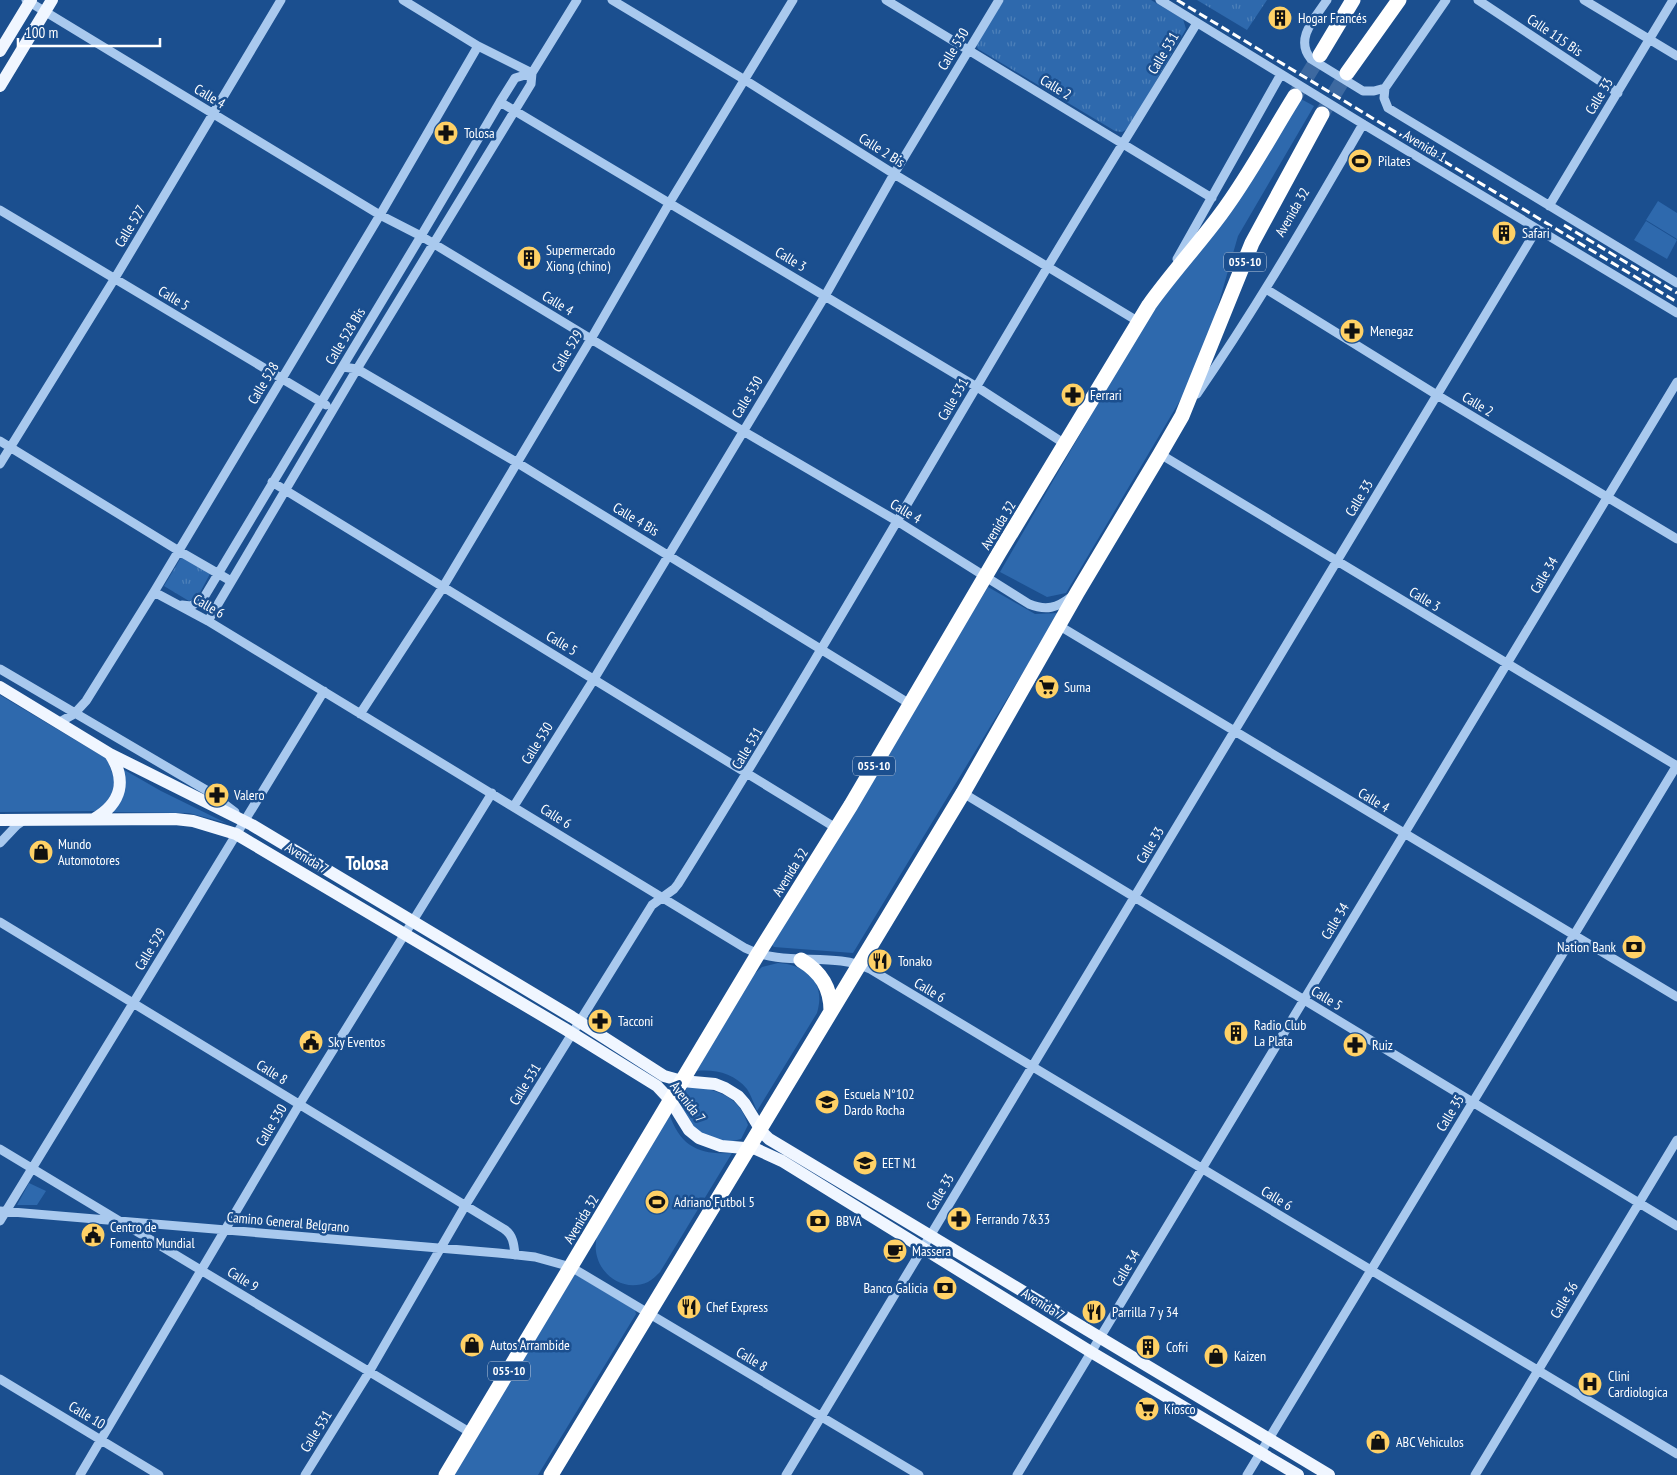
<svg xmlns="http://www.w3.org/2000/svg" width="1677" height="1475" font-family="'PT Sans Narrow',sans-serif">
<defs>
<pattern id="park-tufts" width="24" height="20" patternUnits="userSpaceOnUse" patternTransform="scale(1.25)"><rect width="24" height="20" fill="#2e69ad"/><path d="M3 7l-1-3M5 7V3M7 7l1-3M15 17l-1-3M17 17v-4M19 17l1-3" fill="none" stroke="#4d80b9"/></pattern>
</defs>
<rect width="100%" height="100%" fill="#1b4f8f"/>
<path fill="#2e69ad" d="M 1299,98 L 1314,106 L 1238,236 L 1201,365 L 1066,593 L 1047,597 L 1000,572 L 1157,302 Z
M 1658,201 L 1677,213 L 1677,239 L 1646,220 Z
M 1646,221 L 1677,240 L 1667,259 L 1634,240 Z
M 988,587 L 1035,614 L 1059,613 L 853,953 L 774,947 L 771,944 Z
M 0,695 L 107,759 L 115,781 L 110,800 L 98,811 L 0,812 Z
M 121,768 L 161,791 L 226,823 L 189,813 L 112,812 Z
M 778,963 C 808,965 826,983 817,1013 L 757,1111 C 754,1104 751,1095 747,1089 C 734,1073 715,1069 696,1071 L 753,975 L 762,967 Z
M 698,1086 C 723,1093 740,1098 748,1125 L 741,1139 L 725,1143 L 703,1137 L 686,1122 L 680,1102 L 687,1088 Z
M 669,1113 C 680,1146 698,1155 732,1153 L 660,1272 C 657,1275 652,1280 648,1282 C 618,1295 589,1266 597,1236 Z
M 29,1183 L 46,1191 L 37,1205 L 17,1205 Z
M 575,1274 L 635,1310 L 636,1314 L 538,1475 L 452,1475 Z"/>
<path fill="url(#park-tufts)" d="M 1004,0 L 1151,0 L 1183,19 L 1186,29 L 1129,128 L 1122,132 L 1115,131 L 978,49 L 976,45 Z
M 1197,0 L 1267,0 L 1247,30 Z
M 182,556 L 211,572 L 197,598 L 189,601 L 164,586 Z"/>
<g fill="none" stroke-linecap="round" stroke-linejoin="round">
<path stroke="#3d69a0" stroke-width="15" stroke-dasharray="15 8" stroke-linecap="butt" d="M 1295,96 L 1320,55
M 1322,114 L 1347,73"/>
<path stroke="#a9c9ee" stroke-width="9" d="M 26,0 L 380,215 L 421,236 L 743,431 L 897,521 L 1029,604 C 1046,611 1057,608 1071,597
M 403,0 L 478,46 L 532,73
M 612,0 L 745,80 L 894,174 L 1139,322
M 886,0 L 1212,198
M 1160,0 L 1363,124 L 1677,313
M 1327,0 C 1315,18 1294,39 1311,59 L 1363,91 L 1374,91 L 1385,88
M 1446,0 L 1385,88 L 1384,98 L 1388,108 L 1677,283
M 1478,0 L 1618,93
M 1584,0 L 1677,56
M 500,102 L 977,387 L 1065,444
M 1549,206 L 1673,0
M 0,210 L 326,405
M 1177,259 L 1281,74
M 1266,289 L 1437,395 L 1677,539
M 343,367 L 357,369 L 516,462 L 910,704
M 1197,394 C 1257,307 1310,216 1363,124
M 0,441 L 179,551 L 231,581
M 1160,454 L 1677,766
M 0,464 L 115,278 L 281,0
M 272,482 L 836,828
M 154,592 L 208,621 L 745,948 C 784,968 833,951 870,969 L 1677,1454
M 182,605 L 191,606 L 203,599 L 421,236 L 500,102 L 515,78 L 532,73
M 208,621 L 357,369 L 531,84 L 532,73 L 577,0
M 1058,625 L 1677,997
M 0,669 L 206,790 L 235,812
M 360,714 L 443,587 L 591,339 L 670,202 L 793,0
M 58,723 L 74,714 L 86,701 L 154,592 L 380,215 L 478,46
M 963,793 L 1677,1226
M 514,806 L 594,679 L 825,296 L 894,174 L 999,0
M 0,843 L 17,825 L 24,820
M 0,922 L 504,1229 C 513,1235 514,1244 515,1255
M 0,1149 L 471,1433
M 0,1211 L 498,1253 L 535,1257 L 571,1267 L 919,1475
M 0,1221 L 324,691
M 0,1379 L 159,1475
M 80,1475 L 299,1105 L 492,793
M 305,1475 L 369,1372 L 465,1206 L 652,905 L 674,889 L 678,884 C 805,681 924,474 1047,268 C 1096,186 1147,105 1197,23
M 786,1475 L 1537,229
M 1017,1475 L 1677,382
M 1247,1475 L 1677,765
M 1475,1475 L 1677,1140"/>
<path stroke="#f0f6ff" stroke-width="12" d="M 0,51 L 31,0
M 0,86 L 52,0
M 0,687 L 110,754 L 252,825 L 572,1017 L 664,1076 L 682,1081 L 715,1084 L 725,1088 L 738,1096 L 745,1104 L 762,1132 L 769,1139 L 1329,1475
M 94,819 C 122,803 127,780 110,754
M 0,820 L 175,819 L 193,821 L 236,834 L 565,1029 L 657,1086 L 671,1101 L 689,1130 L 699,1138 L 721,1146 L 756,1149 L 782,1161 L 1091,1352 L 1298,1475"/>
<path stroke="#fff" stroke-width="15" d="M 1320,55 L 1353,0
M 1347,73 L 1399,0
M 801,960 C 821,972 831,988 831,1011
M 446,1475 L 758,954 L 851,805 L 999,553 L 1149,305 C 1171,274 1197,246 1220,215 C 1248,178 1270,136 1295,96
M 551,1475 L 963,793 L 1077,593 L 1160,454 L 1182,416 L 1252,243 L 1322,114"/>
<path stroke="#fff" stroke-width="3" stroke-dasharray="9 4" stroke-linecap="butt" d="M 1177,0 L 1677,302
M 1564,225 L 1677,293"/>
</g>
<defs>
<symbol id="building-disc" viewBox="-11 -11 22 22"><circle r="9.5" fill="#ffd166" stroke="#1b4f8f"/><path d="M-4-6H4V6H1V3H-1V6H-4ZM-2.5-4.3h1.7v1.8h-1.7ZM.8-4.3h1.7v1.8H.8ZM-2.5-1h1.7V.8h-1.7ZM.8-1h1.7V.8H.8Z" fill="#111"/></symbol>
<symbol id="pharmacy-disc" viewBox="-11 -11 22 22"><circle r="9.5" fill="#ffd166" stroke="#1b4f8f"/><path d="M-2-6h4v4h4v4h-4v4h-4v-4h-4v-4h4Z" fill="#111"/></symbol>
<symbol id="stadium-disc" viewBox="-11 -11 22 22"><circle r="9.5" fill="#ffd166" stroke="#1b4f8f"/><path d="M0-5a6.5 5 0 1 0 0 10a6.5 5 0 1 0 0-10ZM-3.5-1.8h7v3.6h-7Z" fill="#111"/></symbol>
<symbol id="supermarket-disc" viewBox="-11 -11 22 22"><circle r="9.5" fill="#ffd166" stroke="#1b4f8f"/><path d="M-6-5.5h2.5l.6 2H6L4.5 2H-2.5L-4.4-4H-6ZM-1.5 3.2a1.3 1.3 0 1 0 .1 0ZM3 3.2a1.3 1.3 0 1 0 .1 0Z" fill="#111"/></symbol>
<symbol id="shop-disc" viewBox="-11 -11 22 22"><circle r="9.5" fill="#ffd166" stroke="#1b4f8f"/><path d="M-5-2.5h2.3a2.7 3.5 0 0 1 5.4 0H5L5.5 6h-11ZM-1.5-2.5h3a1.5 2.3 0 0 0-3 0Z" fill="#111"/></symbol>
<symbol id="bank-disc" viewBox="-11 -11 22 22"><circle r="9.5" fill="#ffd166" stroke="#1b4f8f"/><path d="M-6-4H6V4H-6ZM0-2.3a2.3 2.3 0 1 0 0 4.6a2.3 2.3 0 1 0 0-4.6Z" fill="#111"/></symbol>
<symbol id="restaurant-disc" viewBox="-11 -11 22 22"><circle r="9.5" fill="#ffd166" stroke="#1b4f8f"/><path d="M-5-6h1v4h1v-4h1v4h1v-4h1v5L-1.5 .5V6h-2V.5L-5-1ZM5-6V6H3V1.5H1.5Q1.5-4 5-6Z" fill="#111"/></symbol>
<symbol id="civic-disc" viewBox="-11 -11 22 22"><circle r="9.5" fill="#ffd166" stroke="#1b4f8f"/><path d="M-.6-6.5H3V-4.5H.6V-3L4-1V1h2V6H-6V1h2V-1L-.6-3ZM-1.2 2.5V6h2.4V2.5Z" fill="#111"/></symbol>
<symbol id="school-disc" viewBox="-11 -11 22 22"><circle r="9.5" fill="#ffd166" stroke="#1b4f8f"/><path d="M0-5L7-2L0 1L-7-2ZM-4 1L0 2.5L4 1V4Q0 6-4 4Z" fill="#111"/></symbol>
<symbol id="cafe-disc" viewBox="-11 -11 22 22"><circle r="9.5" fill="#ffd166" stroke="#1b4f8f"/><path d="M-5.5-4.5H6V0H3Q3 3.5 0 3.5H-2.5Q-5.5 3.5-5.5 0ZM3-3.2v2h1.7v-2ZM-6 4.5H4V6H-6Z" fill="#111"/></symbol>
<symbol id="hospital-disc" viewBox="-11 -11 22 22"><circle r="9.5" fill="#ffd166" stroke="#1b4f8f"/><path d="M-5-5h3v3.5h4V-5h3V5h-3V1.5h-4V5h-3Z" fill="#111"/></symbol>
</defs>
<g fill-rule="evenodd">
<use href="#building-disc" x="1266" y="4" width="28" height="28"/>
<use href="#pharmacy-disc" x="432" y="119" width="28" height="28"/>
<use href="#stadium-disc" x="1346" y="147" width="28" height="28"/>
<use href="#building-disc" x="1490" y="219" width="28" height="28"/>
<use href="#building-disc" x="515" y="244" width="28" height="28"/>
<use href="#pharmacy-disc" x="1338" y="317" width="28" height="28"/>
<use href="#pharmacy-disc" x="1059" y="381" width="28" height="28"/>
<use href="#supermarket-disc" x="1033" y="673" width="28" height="28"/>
<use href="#pharmacy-disc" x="203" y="781" width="28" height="28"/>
<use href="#shop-disc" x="27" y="838" width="28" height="28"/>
<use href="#bank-disc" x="1620" y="933" width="28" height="28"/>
<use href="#restaurant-disc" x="866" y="947" width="28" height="28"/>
<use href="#pharmacy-disc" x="586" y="1007" width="28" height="28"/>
<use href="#building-disc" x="1222" y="1019" width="28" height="28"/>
<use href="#civic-disc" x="297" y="1028" width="28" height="28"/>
<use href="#pharmacy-disc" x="1341" y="1031" width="28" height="28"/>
<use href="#school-disc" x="813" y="1088" width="28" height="28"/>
<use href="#school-disc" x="851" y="1149" width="28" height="28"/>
<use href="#stadium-disc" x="643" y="1188" width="28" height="28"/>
<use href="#pharmacy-disc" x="945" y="1205" width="28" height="28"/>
<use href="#bank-disc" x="804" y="1207" width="28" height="28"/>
<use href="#civic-disc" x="79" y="1221" width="28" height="28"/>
<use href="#cafe-disc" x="881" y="1237" width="28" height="28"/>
<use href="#bank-disc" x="931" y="1274" width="28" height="28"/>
<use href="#restaurant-disc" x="675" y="1293" width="28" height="28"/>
<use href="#restaurant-disc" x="1080" y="1298" width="28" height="28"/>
<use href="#shop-disc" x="458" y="1331" width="28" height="28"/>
<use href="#building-disc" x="1134" y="1333" width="28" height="28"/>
<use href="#shop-disc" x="1202" y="1342" width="28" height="28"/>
<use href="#hospital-disc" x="1576" y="1370" width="28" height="28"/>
<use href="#supermarket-disc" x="1133" y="1395" width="28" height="28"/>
<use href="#shop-disc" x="1364" y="1428" width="28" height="28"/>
</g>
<g text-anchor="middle" stroke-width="5" stroke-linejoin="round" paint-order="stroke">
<g fill="#1b4f8f" stroke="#bbcadd" stroke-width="1">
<rect x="1224" y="252.5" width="42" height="19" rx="4"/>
<rect x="853" y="756.5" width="42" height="19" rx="4"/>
<rect x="488" y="1361.5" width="42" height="19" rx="4"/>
</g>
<g font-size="12" font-weight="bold" fill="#fff">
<text x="1245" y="266">055-10</text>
<text x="874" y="770">055-10</text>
<text x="509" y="1375">055-10</text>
</g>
<g font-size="14" fill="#fff" stroke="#1b4f8f" text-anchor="start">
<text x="1298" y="23">Hogar Francés</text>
<text x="464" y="138">Tolosa</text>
<text x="1378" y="166">Pilates</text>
<text x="1522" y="238">Safari</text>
<text x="546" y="255">Supermercado<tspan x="546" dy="16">Xiong (chino)</tspan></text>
<text x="1370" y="336">Menegaz</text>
<text x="1090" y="400">Ferrari</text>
<text x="1064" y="692">Suma</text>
<text x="234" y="800">Valero</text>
<text x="58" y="849">Mundo<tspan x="58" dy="16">Automotores</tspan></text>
<text x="1616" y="952" text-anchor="end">Nation Bank</text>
<text x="898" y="966">Tonako</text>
<text x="618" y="1026">Tacconi</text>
<text x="1254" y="1030">Radio Club<tspan x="1254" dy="16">La Plata</tspan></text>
<text x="328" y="1047">Sky Eventos</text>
<text x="1372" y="1050">Ruiz</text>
<text x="844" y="1099">Escuela N°102<tspan x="844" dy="16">Dardo Rocha</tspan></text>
<text x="882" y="1168">EET N1</text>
<text x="674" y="1207">Adriano Futbol 5</text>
<text x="976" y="1224">Ferrando 7&amp;33</text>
<text x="836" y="1226">BBVA</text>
<text x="110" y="1232">Centro de<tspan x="110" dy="16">Fomento Mundial</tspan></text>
<text x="912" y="1256">Massera</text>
<text x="928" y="1293" text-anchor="end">Banco Galicia</text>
<text x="706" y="1312">Chef Express</text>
<text x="1112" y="1317">Parrilla 7 y 34</text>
<text x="490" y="1350">Autos Arrambide</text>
<text x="1166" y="1352">Cofri</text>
<text x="1234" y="1361">Kaizen</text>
<text x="1608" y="1381">Clini<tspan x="1608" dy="16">Cardiologica</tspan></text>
<text x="1164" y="1414">Kiosco</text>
<text x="1396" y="1447">ABC Vehiculos</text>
</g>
<g font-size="14" fill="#fff" stroke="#1b4f8f">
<text transform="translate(1555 35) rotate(34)" y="5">Calle 115 Bis</text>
<text transform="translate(953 49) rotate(-59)" y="5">Calle 530</text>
<text transform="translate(1163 53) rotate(-59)" y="5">Calle 531</text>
<text transform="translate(1056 87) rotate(31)" y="5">Calle 2</text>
<text transform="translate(210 96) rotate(31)" y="5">Calle 4</text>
<text transform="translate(1599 96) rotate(-59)" y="5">Calle 33</text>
<text transform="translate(1425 146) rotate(31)" y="5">Avenida 1</text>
<text transform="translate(882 150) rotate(32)" y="5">Calle 2 Bis</text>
<text transform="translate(1292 212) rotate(-60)" y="5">Avenida 32</text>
<text transform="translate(130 226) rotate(-59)" y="5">Calle 527</text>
<text transform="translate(791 259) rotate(31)" y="5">Calle 3</text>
<text transform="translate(174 298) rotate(31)" y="5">Calle 5</text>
<text transform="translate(558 303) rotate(31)" y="5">Calle 4</text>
<text transform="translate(345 336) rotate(-59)" y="5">Calle 528 Bis</text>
<text transform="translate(567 351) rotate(-59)" y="5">Calle 529</text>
<text transform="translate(263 383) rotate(-59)" y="5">Calle 528</text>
<text transform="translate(747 397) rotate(-59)" y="5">Calle 530</text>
<text transform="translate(953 399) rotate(-60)" y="5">Calle 531</text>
<text transform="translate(1478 404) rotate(31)" y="5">Calle 2</text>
<text transform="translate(1359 498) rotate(-59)" y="5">Calle 33</text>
<text transform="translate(906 511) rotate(31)" y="5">Calle 4</text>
<text transform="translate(636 519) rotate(31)" y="5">Calle 4 Bis</text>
<text transform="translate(998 525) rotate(-59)" y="5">Avenida 32</text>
<text transform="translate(1544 575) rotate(-59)" y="5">Calle 34</text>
<text transform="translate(1425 599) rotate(31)" y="5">Calle 3</text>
<text transform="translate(209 606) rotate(30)" y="5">Calle 6</text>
<text transform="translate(562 643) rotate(31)" y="5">Calle 5</text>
<text transform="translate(537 743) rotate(-58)" y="5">Calle 530</text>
<text transform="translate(747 748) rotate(-59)" y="5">Calle 531</text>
<text transform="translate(1374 800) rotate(31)" y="5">Calle 4</text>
<text transform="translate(556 816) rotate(32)" y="5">Calle 6</text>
<text transform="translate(1150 845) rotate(-59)" y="5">Calle 33</text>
<text transform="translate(307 858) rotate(31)" y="5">Avenida 7</text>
<text transform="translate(790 872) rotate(-58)" y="5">Avenida 32</text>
<text transform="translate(1335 921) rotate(-59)" y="5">Calle 34</text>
<text transform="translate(150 949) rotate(-59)" y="5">Calle 529</text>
<text transform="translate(930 990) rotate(31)" y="5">Calle 6</text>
<text transform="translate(1327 998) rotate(31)" y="5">Calle 5</text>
<text transform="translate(272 1072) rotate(32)" y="5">Calle 8</text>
<text transform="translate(525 1084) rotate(-58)" y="5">Calle 531</text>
<text transform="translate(688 1102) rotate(52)" y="5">Avenida 7</text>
<text transform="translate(1450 1113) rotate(-59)" y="5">Calle 35</text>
<text transform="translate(271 1125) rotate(-59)" y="5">Calle 530</text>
<text transform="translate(940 1192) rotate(-59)" y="5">Calle 33</text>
<text transform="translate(1277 1198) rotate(31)" y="5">Calle 6</text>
<text transform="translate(581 1219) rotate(-59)" y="5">Avenida 32</text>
<text transform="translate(288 1222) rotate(5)" y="5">Camino General Belgrano</text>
<text transform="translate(1126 1268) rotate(-59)" y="5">Calle 34</text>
<text transform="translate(243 1279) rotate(32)" y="5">Calle 9</text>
<text transform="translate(1564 1300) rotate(-59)" y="5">Calle 36</text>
<text transform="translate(1043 1304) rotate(32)" y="5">Avenida 7</text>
<text transform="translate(752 1359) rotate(31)" y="5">Calle 8</text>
<text transform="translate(87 1415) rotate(31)" y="5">Calle 10</text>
<text transform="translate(316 1431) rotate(-58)" y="5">Calle 531</text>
</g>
<g font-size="19" font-weight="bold" fill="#fff" stroke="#1b4f8f">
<text x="367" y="870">Tolosa</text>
</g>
</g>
<path d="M18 38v8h142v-8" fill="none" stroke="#ffffff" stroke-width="2.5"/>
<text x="25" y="38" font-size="15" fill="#ffffff" stroke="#1b4f8f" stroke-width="4" paint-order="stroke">100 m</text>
</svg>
